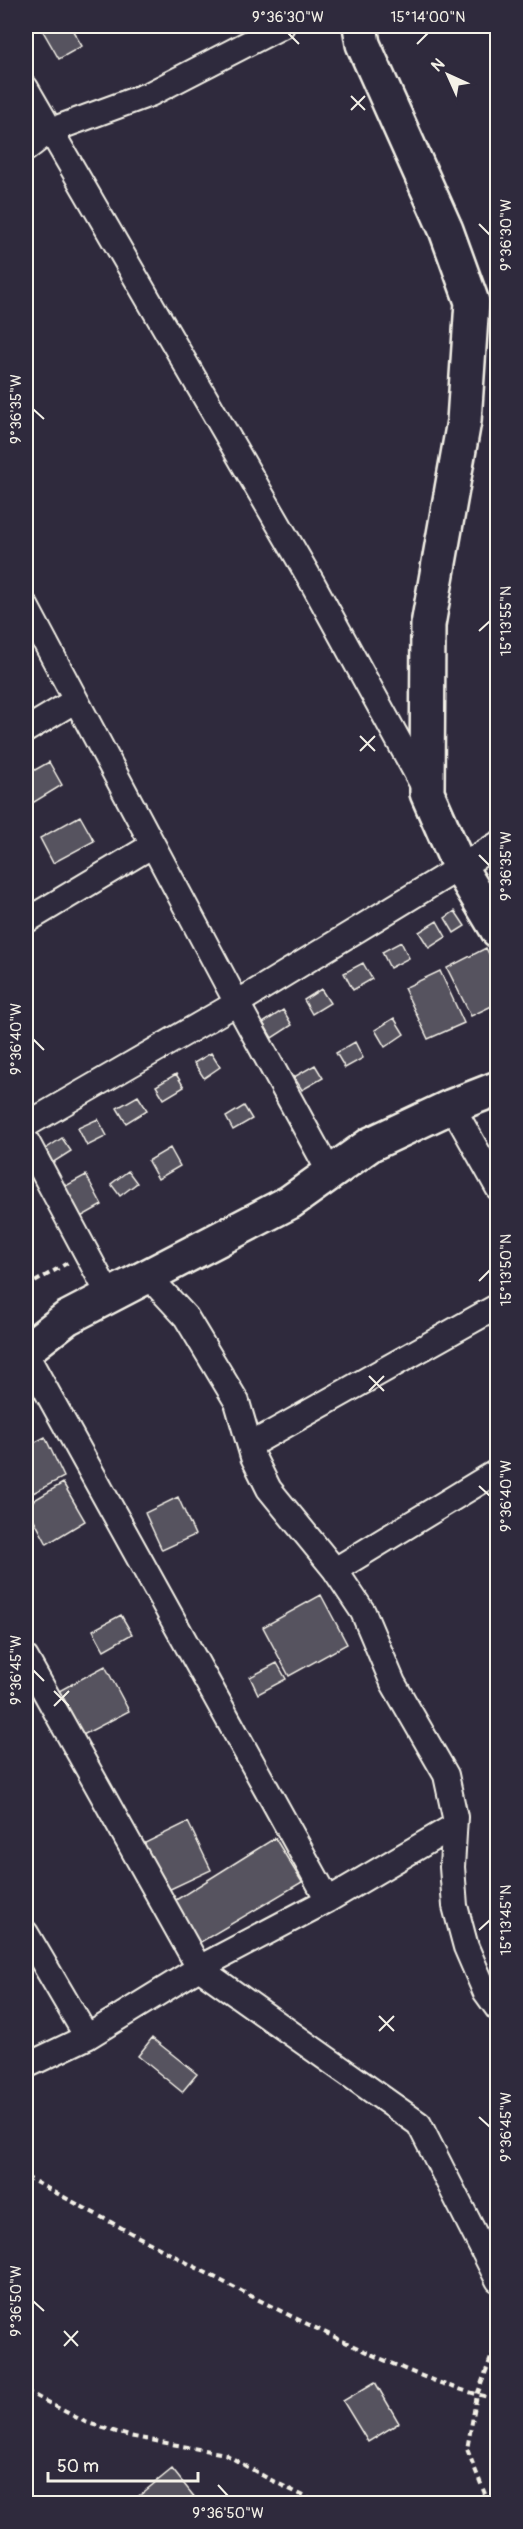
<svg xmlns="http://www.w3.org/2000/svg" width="523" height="2529" font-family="Pangolin,sans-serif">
<rect width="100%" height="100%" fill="#2f2a3d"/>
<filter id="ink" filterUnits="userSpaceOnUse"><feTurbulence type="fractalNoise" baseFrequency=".0167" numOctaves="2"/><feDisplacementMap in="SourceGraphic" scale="12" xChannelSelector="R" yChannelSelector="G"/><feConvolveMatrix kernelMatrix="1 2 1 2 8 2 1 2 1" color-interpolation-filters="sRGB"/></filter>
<g filter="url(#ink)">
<path fill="#56525f" stroke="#f4f1e8" stroke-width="1.5" d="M 40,26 L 70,26 L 82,46 L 59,59 Z
M 49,762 L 62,785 L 26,807 L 26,775 Z
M 80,816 L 94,841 L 53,863 L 40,838 Z
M 455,911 L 465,926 L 454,933 L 445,918 Z
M 437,921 L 446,937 L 429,948 L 419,932 Z
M 401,942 L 409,958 L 390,968 L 382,952 Z
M 486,948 L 498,971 L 498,1003 L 471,1016 L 447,968 Z
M 363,963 L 372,979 L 353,990 L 344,973 Z
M 440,971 L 464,1023 L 428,1039 L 404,988 Z
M 321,989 L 330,1003 L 312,1014 L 304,1000 Z
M 283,1010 L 292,1025 L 272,1038 L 263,1023 Z
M 394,1018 L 404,1034 L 385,1047 L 375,1030 Z
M 355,1042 L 363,1058 L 345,1068 L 336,1053 Z
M 211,1053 L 220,1067 L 204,1078 L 194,1063 Z
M 315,1065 L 323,1078 L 302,1090 L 294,1077 Z
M 176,1074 L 184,1087 L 164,1099 L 156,1086 Z
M 138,1096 L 147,1110 L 126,1123 L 117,1108 Z
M 244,1106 L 252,1119 L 233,1130 L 226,1117 Z
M 98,1119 L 107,1136 L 87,1146 L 78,1128 Z
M 62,1138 L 71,1151 L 49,1165 L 41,1152 Z
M 170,1148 L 180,1166 L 158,1179 L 148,1161 Z
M 128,1171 L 137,1183 L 120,1196 L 111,1184 Z
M 86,1175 L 102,1205 L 79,1218 L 62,1188 Z
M 45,1437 L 64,1477 L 31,1494 L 26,1483 L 26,1447 Z
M 63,1483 L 85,1521 L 47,1544 L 26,1505 Z
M 178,1497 L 195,1535 L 162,1550 L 145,1513 Z
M 321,1595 L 347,1644 L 289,1676 L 263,1627 Z
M 121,1615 L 132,1634 L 104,1650 L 93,1630 Z
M 277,1663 L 286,1679 L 258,1694 L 250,1677 Z
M 105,1666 L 129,1711 L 83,1735 L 59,1691 Z
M 188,1822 L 211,1870 L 164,1892 L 141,1845 Z
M 275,1838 L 302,1882 L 194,1946 L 171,1903 Z
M 152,2038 L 197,2074 L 182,2092 L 138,2056 Z
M 375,2382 L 399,2423 L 368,2442 L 343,2401 Z
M 172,2469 L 200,2504 L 129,2504 Z"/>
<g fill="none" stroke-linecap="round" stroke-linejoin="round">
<defs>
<path id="street" d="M 26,88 L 312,582 L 426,791
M 26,149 L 49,131 L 150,94 L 282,26
M 26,606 L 237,1003 L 330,1173
M 26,730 L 76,700
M 26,921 L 153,845
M 452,1106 L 498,1188
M 26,1125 L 237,1003 L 498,844
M 26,1140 L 110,1297
M 149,1277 L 186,1317 L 237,1402 L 253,1457 L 269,1489 L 335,1570 L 363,1612 L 393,1683 L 446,1775 L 455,1817 L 452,1867 L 455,1906 L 466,1947 L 485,1991 L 498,2009
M 26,1354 L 328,1900
M 250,1445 L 498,1306
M 335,1570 L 498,1471
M 26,1658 L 199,1968 L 419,2124 L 498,2280
M 26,1933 L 87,2037
M 26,2066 L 87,2037 L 199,1968 L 328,1900 L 454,1826"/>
<path id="secondary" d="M 360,26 L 363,44 L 446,230 L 472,302 L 464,421 L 428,625 L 427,793 L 459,866 L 498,931
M 26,1350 L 67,1318 L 290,1202 L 371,1144 L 452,1106 L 498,1088"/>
</defs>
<use href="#street" stroke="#f4f1e8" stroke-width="28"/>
<use href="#secondary" stroke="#f4f1e8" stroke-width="38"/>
<path stroke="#f4f1e8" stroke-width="4" stroke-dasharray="6 4.5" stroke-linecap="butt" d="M 26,1287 L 69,1262
M 26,2177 C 125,2229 223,2284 324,2332 C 379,2358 437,2387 498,2399
M 26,2391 L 85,2422 L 129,2436 L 225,2454 L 267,2478 L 320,2504
M 489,2504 L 467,2449 L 477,2395 L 498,2339"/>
<use href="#street" stroke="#2f2a3d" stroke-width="24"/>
<use href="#secondary" stroke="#2f2a3d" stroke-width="33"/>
</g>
</g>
<path fill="none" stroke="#f4f1e8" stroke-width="2" d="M 288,33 L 299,44M 417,44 L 428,33M 351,96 L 365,110M 351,110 L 365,96M 479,224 L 490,235M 33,409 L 44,419M 479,631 L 490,621M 360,736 L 375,751M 360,751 L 375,736M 479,855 L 490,866M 33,1039 L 44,1050M 479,1281 L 490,1270M 369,1376 L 384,1391M 369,1391 L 384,1376M 479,1486 L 490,1496M 33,1670 L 44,1681M 54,1691 L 69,1706M 54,1706 L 69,1691M 479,1930 L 490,1920M 379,2016 L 394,2031M 379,2031 L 394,2016M 479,2117 L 490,2127M 33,2301 L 44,2311M 64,2331 L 78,2346M 64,2346 L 78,2331M 218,2485 L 228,2496"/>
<rect width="523" height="2529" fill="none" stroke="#2f2a3d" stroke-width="66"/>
<g transform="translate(448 75) rotate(315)" stroke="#2f2a3d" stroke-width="4.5" paint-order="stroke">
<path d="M0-4.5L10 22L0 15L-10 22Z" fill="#f4f1e8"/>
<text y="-9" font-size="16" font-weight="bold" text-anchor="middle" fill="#f4f1e8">N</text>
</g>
<path d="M48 2472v9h150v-9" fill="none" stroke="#f4f1e8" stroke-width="3"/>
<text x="57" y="2472" font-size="18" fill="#f4f1e8" stroke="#2f2a3d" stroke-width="4.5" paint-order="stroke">50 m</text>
<rect x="33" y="33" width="457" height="2463" fill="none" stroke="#f4f1e8" stroke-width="2"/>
<g font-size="15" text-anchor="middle" fill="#f4f1e8">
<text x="288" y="22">9°36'30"W</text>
<text x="428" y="22">15°14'00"N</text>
<text transform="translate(506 235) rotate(-90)" y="5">9°36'30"W</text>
<text transform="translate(16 409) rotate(-90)" y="5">9°36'35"W</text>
<text transform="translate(506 621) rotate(-90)" y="5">15°13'55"N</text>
<text transform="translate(506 866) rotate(-90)" y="5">9°36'35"W</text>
<text transform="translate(16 1039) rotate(-90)" y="5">9°36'40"W</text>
<text transform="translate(506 1270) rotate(-90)" y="5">15°13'50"N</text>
<text transform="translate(506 1496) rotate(-90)" y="5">9°36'40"W</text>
<text transform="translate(16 1670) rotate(-90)" y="5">9°36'45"W</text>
<text transform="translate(506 1920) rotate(-90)" y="5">15°13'45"N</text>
<text transform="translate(506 2127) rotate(-90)" y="5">9°36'45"W</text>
<text transform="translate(16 2301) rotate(-90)" y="5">9°36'50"W</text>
<text x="228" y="2518">9°36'50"W</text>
</g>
</svg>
